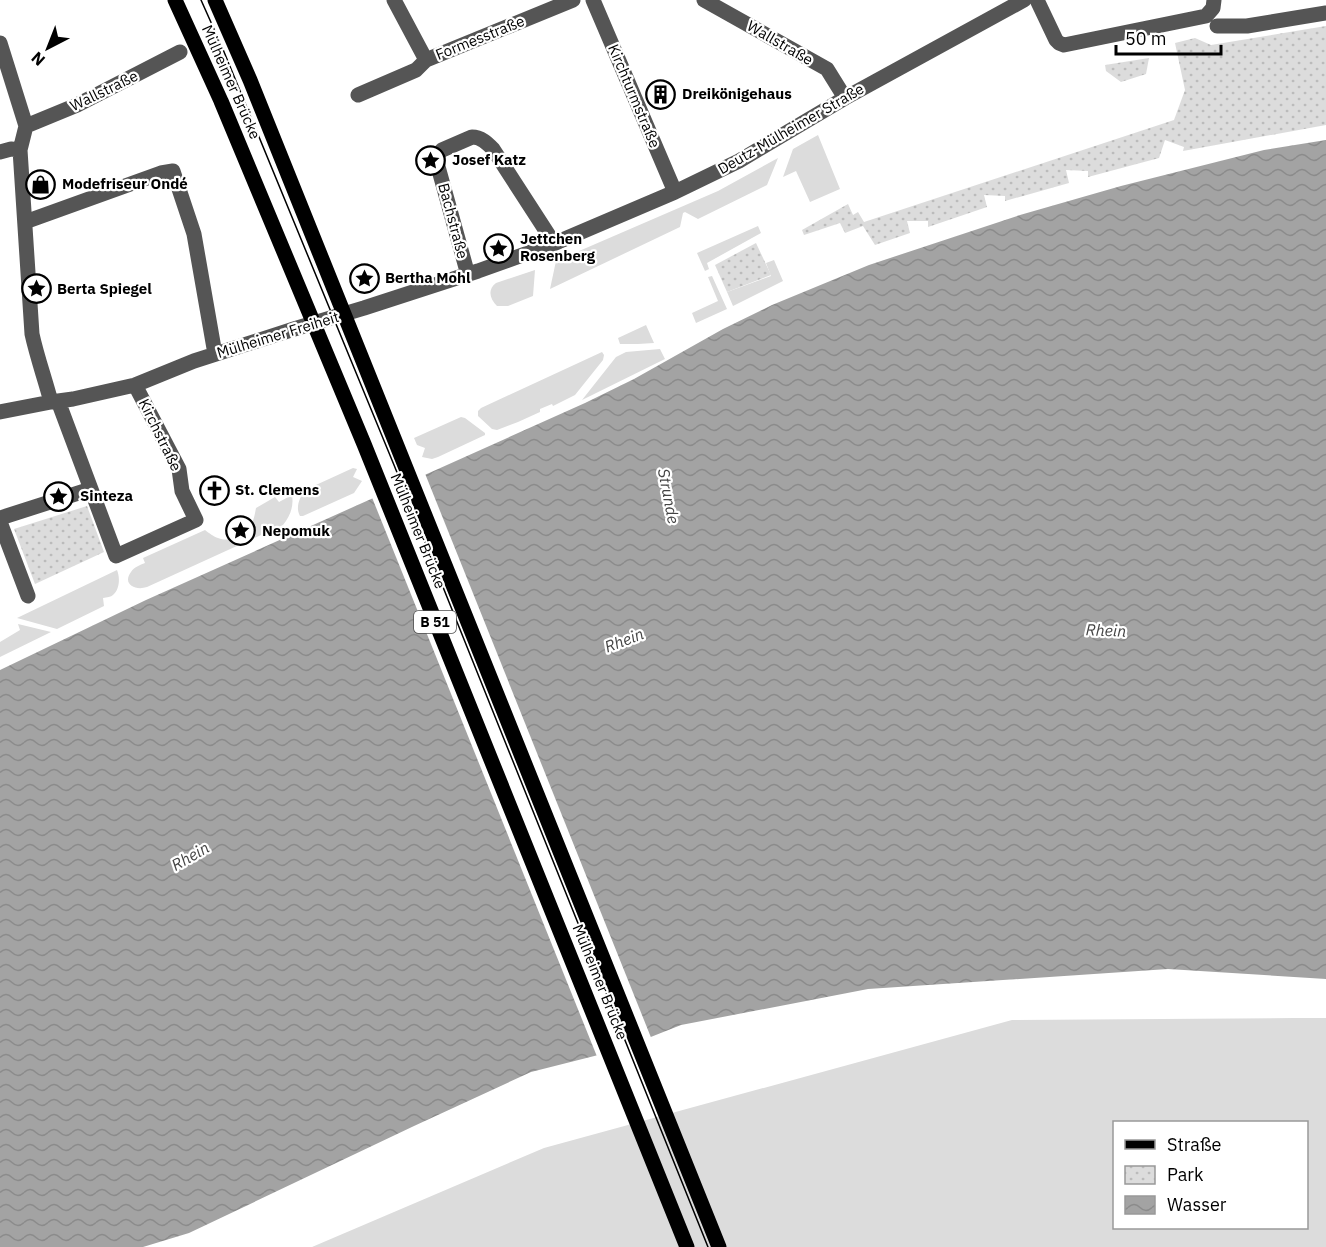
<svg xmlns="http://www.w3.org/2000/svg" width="1326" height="1247" font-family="'IBM Plex Sans',sans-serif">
<defs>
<pattern id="park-dots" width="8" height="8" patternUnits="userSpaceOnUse" patternTransform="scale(1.5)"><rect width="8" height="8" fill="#dcdcdc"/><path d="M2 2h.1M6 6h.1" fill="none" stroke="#bbb" stroke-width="1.8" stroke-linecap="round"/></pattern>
<pattern id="water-waves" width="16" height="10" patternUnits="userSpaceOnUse" patternTransform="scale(1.5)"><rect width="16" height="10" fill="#a3a3a3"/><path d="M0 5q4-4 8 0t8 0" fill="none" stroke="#8b8b8b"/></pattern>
</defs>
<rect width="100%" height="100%" fill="#fff"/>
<path fill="#dcdcdc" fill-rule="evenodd" d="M 818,135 L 840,189 L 810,202 L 796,171 L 783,177 L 793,149 Z
M 778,158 L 767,185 L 698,219 L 685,212 L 683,213 L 680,227 L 550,289 L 556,261 L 718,191 Z
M 758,226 L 761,233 L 707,263 L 709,269 L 705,271 L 697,253 Z
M 774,260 L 783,281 L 733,306 L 727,292 L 771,276 L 766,263 Z
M 535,270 L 533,296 L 508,306 L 497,306 C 490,299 487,290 496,283 Z
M 712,276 L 727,309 L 696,323 L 692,313 L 718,301 L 708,277 Z
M 646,325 L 654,343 L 638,344 L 620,344 L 618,338 Z
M 660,349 L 665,359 L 582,400 L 616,357 L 626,352 Z
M 602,352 L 604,355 L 603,360 L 575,395 L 553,406 L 552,404 L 540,409 L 540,412 L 518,422 L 497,430 L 492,429 L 478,416 L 478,411 L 481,408 Z
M 461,417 L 465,418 L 485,433 L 485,435 L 438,457 L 432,459 L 422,457 L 425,448 L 417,445 L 414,438 Z
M 353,468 L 357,469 L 353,477 L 362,481 L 354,493 L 303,516 L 300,516 C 295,507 300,497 305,490 Z
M 292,495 C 294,507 290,516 283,525 L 147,587 C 135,591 122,584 131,572 C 134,567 140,565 145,563 L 143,558 L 205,530 C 209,533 214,537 218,538 C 231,543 247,536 252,523 C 254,519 255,513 256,508 L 275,497 L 279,502 Z
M 117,570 C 120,577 120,589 113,595 C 111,597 107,597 103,598 L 104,606 L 57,629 L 17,618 Z
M 18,624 L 51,632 L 0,657 L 0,642 L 20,630 Z
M 1294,1018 L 1326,1018 L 1326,1247 L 312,1247 L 544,1148 L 1012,1020 ZM 1114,1122 L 1306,1122 L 1306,1228 L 1114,1228 Z"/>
<path fill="url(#park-dots)" d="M 1326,26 L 1326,125 L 1183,151 L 1184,147 L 1165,140 L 1159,158 L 1088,177 L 1088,171 L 1066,170 L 1069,183 L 1005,201 L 1005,196 L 984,195 L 987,207 L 928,227 L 928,221 L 907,221 L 910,233 L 875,245 L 863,226 L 845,233 L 840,223 L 804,235 L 802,230 L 848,204 L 853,215 L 858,212 L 864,222 L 1174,120 L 1185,90 L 1175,43 L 1195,38 L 1211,45 Z
M 1149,58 L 1146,74 L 1121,82 L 1106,71 L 1105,65 Z
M 756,243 L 771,275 L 727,292 L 715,265 Z
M 87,506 L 104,552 L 35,584 L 14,529 Z"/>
<path fill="url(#water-waves)" d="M 1326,140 L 1326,979 L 1168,969 L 868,989 L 681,1025 L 618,1050 L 531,1072 L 414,1126 L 189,1233 L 143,1247 L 0,1247 L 0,670 L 146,600 L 585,403 L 634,379 L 723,329 L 772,305 L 869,265 L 1020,215 L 1121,186 L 1264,150 Z"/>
<path fill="#fff" d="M 424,471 L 652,1040 L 619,1053 L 598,1059 L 371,495 Z"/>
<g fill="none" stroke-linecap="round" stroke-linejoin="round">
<path stroke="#555" stroke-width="15" d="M 394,0 L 426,60
M 593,0 L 675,192
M 704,0 L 827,69 L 845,98
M 1037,0 L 1056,40 L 1059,43 L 1064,45 L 1206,16 L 1213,8 L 1214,0
M 1217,26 L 1247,26 L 1326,13
M 0,43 L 26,126 L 20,150 L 32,334 C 37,357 45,379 51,402
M 358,95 L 416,70 L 426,60 L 573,0
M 26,126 L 77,105 L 180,52
M 0,152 L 11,149 L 20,150
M 25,222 L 161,173 L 173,171 L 194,234 L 215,354
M 468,275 L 437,163 L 438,154 L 442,150 L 472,137 C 481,137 487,143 493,149 L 548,234 L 553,244
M 58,401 L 116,556 L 196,520 L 182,491 L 179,469 L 135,385
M 0,412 L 51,402 L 73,399 L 135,385 L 194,361 L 294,329 L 364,308 L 478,271 L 553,244 L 675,192 L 739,161 L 845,98 L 1024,0
M 0,518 L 91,489
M 0,522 L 28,596"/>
<path stroke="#000" stroke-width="15" d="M 175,0 L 221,101 L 364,444 L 687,1247
M 215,0 L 250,80 L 719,1247"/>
<path stroke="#000" stroke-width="1.5" d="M 201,0 L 222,47 L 394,465 L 708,1247"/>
</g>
<defs>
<symbol id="building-ring" viewBox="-11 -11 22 22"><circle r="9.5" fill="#fff" stroke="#000" stroke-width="1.5"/><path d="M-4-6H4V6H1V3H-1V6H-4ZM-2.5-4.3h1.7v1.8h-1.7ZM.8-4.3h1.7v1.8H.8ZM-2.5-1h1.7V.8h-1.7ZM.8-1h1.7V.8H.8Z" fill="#000"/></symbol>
<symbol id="sight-ring" viewBox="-11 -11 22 22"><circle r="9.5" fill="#fff" stroke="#000" stroke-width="1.5"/><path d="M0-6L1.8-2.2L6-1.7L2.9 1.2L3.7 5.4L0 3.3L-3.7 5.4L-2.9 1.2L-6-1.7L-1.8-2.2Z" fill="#000"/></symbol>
<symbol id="shop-ring" viewBox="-11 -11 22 22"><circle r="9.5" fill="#fff" stroke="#000" stroke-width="1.5"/><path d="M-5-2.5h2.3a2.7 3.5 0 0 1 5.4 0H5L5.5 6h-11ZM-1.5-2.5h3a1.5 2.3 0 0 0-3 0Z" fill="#000"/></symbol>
<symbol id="church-ring" viewBox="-11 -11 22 22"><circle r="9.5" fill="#fff" stroke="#000" stroke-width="1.5"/><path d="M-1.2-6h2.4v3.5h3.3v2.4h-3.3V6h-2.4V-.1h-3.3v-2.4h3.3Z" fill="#000"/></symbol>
</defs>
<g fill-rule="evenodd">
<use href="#building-ring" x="644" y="78" width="33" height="33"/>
<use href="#sight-ring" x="414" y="144" width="33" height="33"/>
<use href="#shop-ring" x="24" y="168" width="33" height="33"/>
<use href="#sight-ring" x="482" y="232" width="33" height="33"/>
<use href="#sight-ring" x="348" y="262" width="33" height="33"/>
<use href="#sight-ring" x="20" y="272" width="33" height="33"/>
<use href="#church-ring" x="198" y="474" width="33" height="33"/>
<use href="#sight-ring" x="42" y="480" width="33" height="33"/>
<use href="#sight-ring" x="224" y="514" width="33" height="33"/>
</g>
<g text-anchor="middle" stroke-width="4.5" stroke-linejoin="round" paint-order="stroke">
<rect fill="#fff" stroke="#4c4c4c" stroke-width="1.5" x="414" y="611" width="42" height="22" rx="4.5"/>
<g font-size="14" font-weight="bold" fill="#000">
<text x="435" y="627">B 51</text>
</g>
<g font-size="15" fill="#000" stroke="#fff">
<text transform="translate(480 38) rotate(-22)" y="5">Formesstraße</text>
<text transform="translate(780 43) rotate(30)" y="5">Wallstraße</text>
<text transform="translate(231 82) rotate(66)" y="5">Mülheimer Brücke</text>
<text transform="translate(104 91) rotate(-26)" y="5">Wallstraße</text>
<text transform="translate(634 96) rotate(67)" y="5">Kirchturmstraße</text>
<text transform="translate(791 129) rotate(-30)" y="5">Deutz-Mülheimer Straße</text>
<text transform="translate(453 221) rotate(75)" y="5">Bachstraße</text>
<text transform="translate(278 335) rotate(-17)" y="5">Mülheimer Freiheit</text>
<text transform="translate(160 435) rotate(64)" y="5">Kirchstraße</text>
<text transform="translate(418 531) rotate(68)" y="5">Mülheimer Brücke</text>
<text transform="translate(600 982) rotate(68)" y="5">Mülheimer Brücke</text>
</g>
<g font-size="15" font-weight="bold" fill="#000" stroke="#fff" text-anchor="start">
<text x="682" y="99">Dreikönigehaus</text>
<text x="452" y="165">Josef Katz</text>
<text x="62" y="189">Modefriseur Ondé</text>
<text x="520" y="244">Jettchen<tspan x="520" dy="17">Rosenberg</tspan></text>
<text x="385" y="283">Bertha Mohl</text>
<text x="57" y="294">Berta Spiegel</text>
<text x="235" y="495">St. Clemens</text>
<text x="80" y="501">Sinteza</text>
<text x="262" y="536">Nepomuk</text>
</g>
<g font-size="16" font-style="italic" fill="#444" stroke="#fff">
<text transform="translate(669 496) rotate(79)" y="6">Strunde</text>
<text transform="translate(1106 630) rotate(2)" y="6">Rhein</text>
<text transform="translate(624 640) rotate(-21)" y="6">Rhein</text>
<text transform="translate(190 856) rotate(-30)" y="6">Rhein</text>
</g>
</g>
<rect x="1113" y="1121" width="195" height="108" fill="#ffffff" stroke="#999999" stroke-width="1.5"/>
<rect x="1125" y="1140" width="30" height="9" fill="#000000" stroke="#999999" stroke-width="1.5"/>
<text x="1167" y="1151" font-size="18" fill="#000000">Straße</text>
<rect x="1125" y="1166" width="30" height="18" fill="url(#park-dots)" stroke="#999999" stroke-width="1.5"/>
<text x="1167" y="1181" font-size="18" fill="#000000">Park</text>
<rect x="1125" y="1196" width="30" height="18" fill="url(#water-waves)" stroke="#999999" stroke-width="1.5"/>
<text x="1167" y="1211" font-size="18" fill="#000000">Wasser</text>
<g transform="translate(48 48) rotate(222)" stroke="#ffffff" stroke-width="4.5" paint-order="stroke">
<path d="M0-4.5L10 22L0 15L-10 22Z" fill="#000000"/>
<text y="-9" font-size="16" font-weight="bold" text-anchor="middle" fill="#000000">N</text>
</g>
<path d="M1116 45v9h105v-9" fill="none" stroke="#000000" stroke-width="3"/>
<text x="1125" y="45" font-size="18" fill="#000000" stroke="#ffffff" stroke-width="4.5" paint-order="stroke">50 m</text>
</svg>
